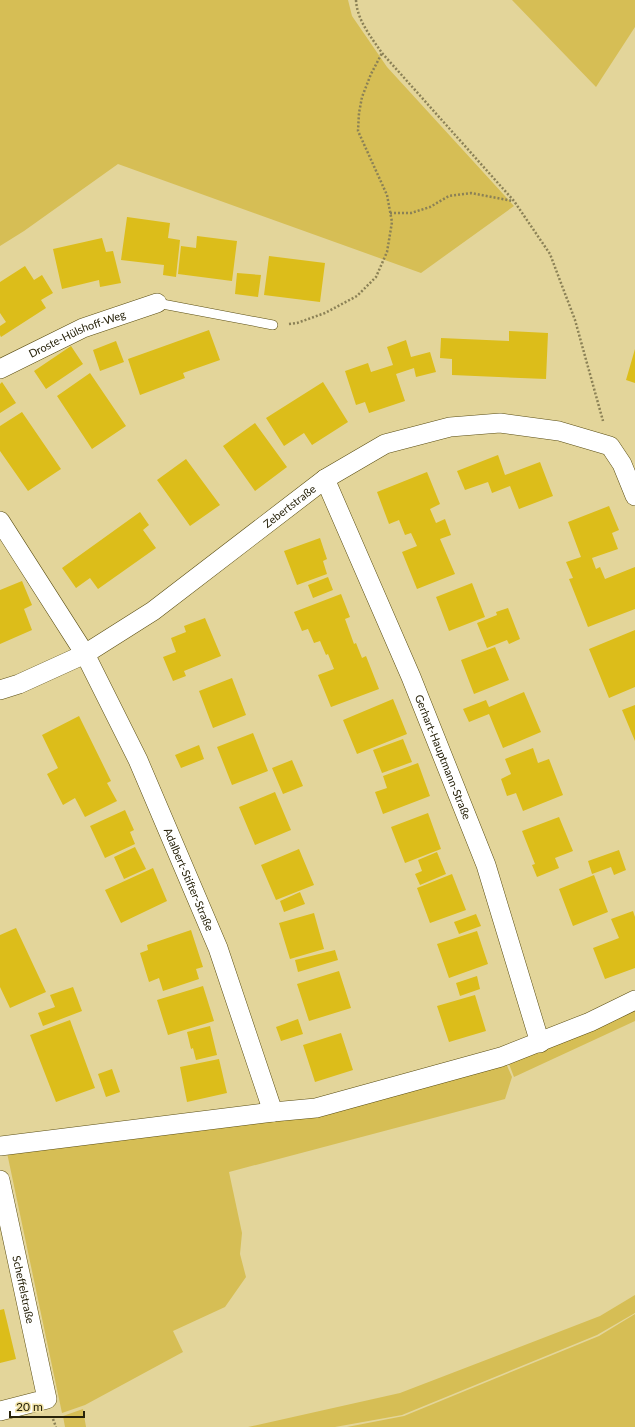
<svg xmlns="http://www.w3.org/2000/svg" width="635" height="1427" font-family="Lato,sans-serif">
<rect width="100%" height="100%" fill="#e3d59a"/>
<path fill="#d6be55" d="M 0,0 L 348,0 L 352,16 L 387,67 L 514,206 L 421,273 L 118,164 L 24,231 L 0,246 Z
M 512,0 L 635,0 L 635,27 L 596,87 Z
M 635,1003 L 635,1021 L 514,1077 L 507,1059 Z
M 505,1061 L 512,1077 L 505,1099 L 229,1172 L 242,1233 L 240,1254 L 246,1277 L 225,1307 L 173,1331 L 183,1352 L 85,1405 L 62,1413 L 6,1148 L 318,1112 Z
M 635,1295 L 635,1313 L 597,1335 L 402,1415 L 335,1427 L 248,1427 L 400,1393 L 600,1316 Z
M 635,1314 L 635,1427 L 347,1427 L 404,1416 L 599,1336 Z
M 83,1409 L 86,1427 L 65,1427 L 63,1416 Z"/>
<path fill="#dcbd1a" d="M 127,217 L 170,223 L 168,238 L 180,240 L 176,277 L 163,275 L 164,265 L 121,260 Z
M 197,236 L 237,241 L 232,281 L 178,274 L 181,246 L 196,248 Z
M 102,238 L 106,252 L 113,251 L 121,283 L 100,287 L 99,280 L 62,289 L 53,249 Z
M 269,256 L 325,263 L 320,302 L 264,295 Z
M 25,266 L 34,280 L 42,275 L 53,293 L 41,300 L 46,308 L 1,337 L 0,335 L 0,326 L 6,322 L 0,313 L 0,282 Z
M 237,273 L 261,275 L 258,297 L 235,294 Z
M 209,330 L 220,360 L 183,373 L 185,378 L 140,395 L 128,359 Z
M 509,331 L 548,333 L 546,379 L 452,375 L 452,359 L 440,358 L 441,338 L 509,341 Z
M 406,340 L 411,357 L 430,352 L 436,372 L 416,377 L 414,368 L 396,374 L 405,401 L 369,413 L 365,402 L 356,405 L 345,371 L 368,363 L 371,372 L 393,365 L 387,347 Z
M 116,341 L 124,362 L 100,371 L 93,350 Z
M 71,346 L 83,364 L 46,389 L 34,371 Z
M 635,349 L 635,383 L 626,380 Z
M 90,373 L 126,426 L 92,449 L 57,396 Z
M 2,382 L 16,403 L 0,413 L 0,384 Z
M 323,382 L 348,422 L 312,445 L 304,433 L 284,446 L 266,418 Z
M 22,412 L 61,469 L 28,491 L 0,451 L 0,426 Z
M 255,423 L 287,467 L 255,491 L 223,446 Z
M 498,455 L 505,475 L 540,462 L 553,496 L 519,509 L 510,486 L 492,493 L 488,482 L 465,490 L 457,471 Z
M 186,459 L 220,505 L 190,526 L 157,480 Z
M 427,472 L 440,504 L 430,509 L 436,523 L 445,519 L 451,535 L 440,539 L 455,574 L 417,589 L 402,552 L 417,546 L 411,533 L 405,535 L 399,520 L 389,524 L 377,492 Z
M 609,506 L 619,530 L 612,533 L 618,549 L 592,558 L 596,569 L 600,567 L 605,579 L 635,567 L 635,609 L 588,627 L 569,579 L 573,578 L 566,562 L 581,557 L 568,522 Z
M 140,512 L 149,525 L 143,530 L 156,548 L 98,589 L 90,578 L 76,588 L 62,568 Z
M 320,538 L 327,559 L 323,561 L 327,574 L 297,585 L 284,551 Z
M 328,577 L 333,590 L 313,598 L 308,585 Z
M 22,581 L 32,605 L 24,609 L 32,630 L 0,644 L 0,590 Z
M 472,583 L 485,617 L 449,631 L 436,597 Z
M 341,594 L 350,617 L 345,619 L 354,644 L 356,643 L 362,658 L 366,656 L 379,689 L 331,707 L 318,675 L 334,669 L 328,654 L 326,655 L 320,641 L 314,643 L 308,629 L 302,631 L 294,612 Z
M 508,608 L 520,639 L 509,644 L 507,640 L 487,648 L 477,623 L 497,615 L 496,612 Z
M 205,618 L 221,656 L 184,671 L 186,676 L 173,681 L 163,657 L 176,652 L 171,638 L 186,632 L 184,626 Z
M 635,630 L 635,687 L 609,698 L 589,649 Z
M 495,647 L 509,680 L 474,694 L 461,660 Z
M 232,678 L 246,715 L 213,728 L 199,691 Z
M 524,692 L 541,732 L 503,748 L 489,714 L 469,722 L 463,709 L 486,700 L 489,707 Z
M 393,699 L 407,734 L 357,754 L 343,720 Z
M 635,705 L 635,741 L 622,710 Z
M 79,716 L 111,781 L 107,783 L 117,801 L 85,817 L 75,798 L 63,805 L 47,774 L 58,768 L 42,735 Z
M 253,733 L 268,771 L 232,785 L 217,747 Z
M 403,739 L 412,762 L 382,773 L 373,750 Z
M 199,745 L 204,759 L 181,768 L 175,755 Z
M 533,748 L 538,763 L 549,759 L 563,795 L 523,811 L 516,793 L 507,796 L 501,779 L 511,774 L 505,759 Z
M 292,760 L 303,786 L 283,794 L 272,768 Z
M 418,763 L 430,796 L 383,814 L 375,792 L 387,788 L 383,776 Z
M 275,792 L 291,830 L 255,845 L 239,807 Z
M 125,810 L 134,830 L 130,832 L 135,844 L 105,858 L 90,826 Z
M 428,813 L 441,849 L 405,863 L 391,827 Z
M 559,817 L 573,851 L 555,858 L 559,868 L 537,877 L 532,865 L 535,864 L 522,831 Z
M 135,847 L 146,869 L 124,879 L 114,857 Z
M 299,849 L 314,885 L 276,900 L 261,865 Z
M 619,850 L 626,870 L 614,875 L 611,867 L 592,874 L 588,861 Z
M 437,852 L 446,874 L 420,885 L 415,874 L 422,871 L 418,860 Z
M 153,868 L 167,901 L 121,923 L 105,890 Z
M 452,874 L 466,910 L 430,923 L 417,888 Z
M 594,875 L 608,912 L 573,926 L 559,889 Z
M 300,892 L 305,904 L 284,912 L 280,901 Z
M 633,911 L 635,917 L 635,968 L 605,979 L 593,948 L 619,938 L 611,919 Z
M 314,913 L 324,949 L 290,959 L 279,923 Z
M 476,914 L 481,926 L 459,934 L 454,922 Z
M 16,928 L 46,992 L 10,1008 L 0,987 L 0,935 Z
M 191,930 L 203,967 L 196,969 L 199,979 L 163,991 L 159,978 L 149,982 L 140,953 L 148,950 L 147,945 Z
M 477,931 L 488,964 L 449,978 L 437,944 Z
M 335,950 L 338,960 L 298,972 L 295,960 Z
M 339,971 L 351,1008 L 309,1021 L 297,984 Z
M 477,976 L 480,989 L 460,996 L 456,983 Z
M 203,986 L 214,1021 L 168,1035 L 157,1000 Z
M 73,987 L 82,1011 L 43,1026 L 38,1013 L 55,1007 L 50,995 Z
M 475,995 L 486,1031 L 449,1042 L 437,1006 Z
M 298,1019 L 303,1034 L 281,1041 L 276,1027 Z
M 70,1020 L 95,1088 L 56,1102 L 30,1035 Z
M 210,1026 L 217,1055 L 196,1060 L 193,1048 L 191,1049 L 187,1032 Z
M 341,1033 L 353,1070 L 315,1082 L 303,1045 Z
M 219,1059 L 227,1093 L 187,1102 L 180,1067 Z
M 112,1069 L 120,1092 L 106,1097 L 98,1074 Z
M 4,1309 L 16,1359 L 0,1363 L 0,1310 Z"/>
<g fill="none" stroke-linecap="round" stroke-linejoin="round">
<defs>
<path id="lane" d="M 157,303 L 273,325"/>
<g id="street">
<path id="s1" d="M 0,369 L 83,328 L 157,303"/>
<path id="s2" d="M 325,479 L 411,677 L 486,865 L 540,1043"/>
<path id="s3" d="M 0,521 L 85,654 L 138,760 L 218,948 L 273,1112"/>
<path id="s4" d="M 0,690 L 19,684 L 85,654 L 153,611 L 325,479 L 385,444 L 450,427 L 500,423 L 559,431 L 610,446 L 622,464 L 635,496"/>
<path d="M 0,1146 L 273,1112 L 316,1108 L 501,1057 L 590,1022 L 635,1000"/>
<path id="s5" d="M 0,1180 L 47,1399 L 0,1411"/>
</g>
</defs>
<use href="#lane" stroke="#5a4d12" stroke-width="10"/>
<use href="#street" stroke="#5a4d12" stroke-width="20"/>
<path stroke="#8b8156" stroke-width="2.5" stroke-dasharray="2 2" stroke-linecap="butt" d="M 356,0 C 357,20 371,37 382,53 L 514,201 L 550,254 L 575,320 L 603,421
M 390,213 L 411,213 L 430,207 L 449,196 L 471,193 L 513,201
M 289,324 L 297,323 L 325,313 L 357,296 L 376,277 L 387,252 L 392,222 L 387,195 L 358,131 L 359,113 L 362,97 L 371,74 L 382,53
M 53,1419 L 56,1427"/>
<use href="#lane" stroke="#fff" stroke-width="9"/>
<use href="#street" stroke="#fff" stroke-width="19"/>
</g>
<g text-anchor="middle" stroke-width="4" stroke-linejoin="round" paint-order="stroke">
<g font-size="11" fill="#27220a" stroke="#f0e2a7">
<text dy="4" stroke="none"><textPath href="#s1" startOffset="85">Droste-Hülshoff-Weg</textPath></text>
<text dy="4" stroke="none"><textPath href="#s4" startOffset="345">Zebertstraße</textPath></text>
<text dy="4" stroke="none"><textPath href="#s2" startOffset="302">Gerhart-Hauptmann-Straße</textPath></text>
<text dy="4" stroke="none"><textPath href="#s3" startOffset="406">Adalbert-Stifter-Straße</textPath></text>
<text dy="4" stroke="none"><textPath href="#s5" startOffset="112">Scheffelstraße</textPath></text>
</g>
</g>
<path d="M10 1411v6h74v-6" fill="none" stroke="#27220a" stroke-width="2"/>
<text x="16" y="1411" font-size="12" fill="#27220a" stroke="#f0e2a7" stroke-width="3" paint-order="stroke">20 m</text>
</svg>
